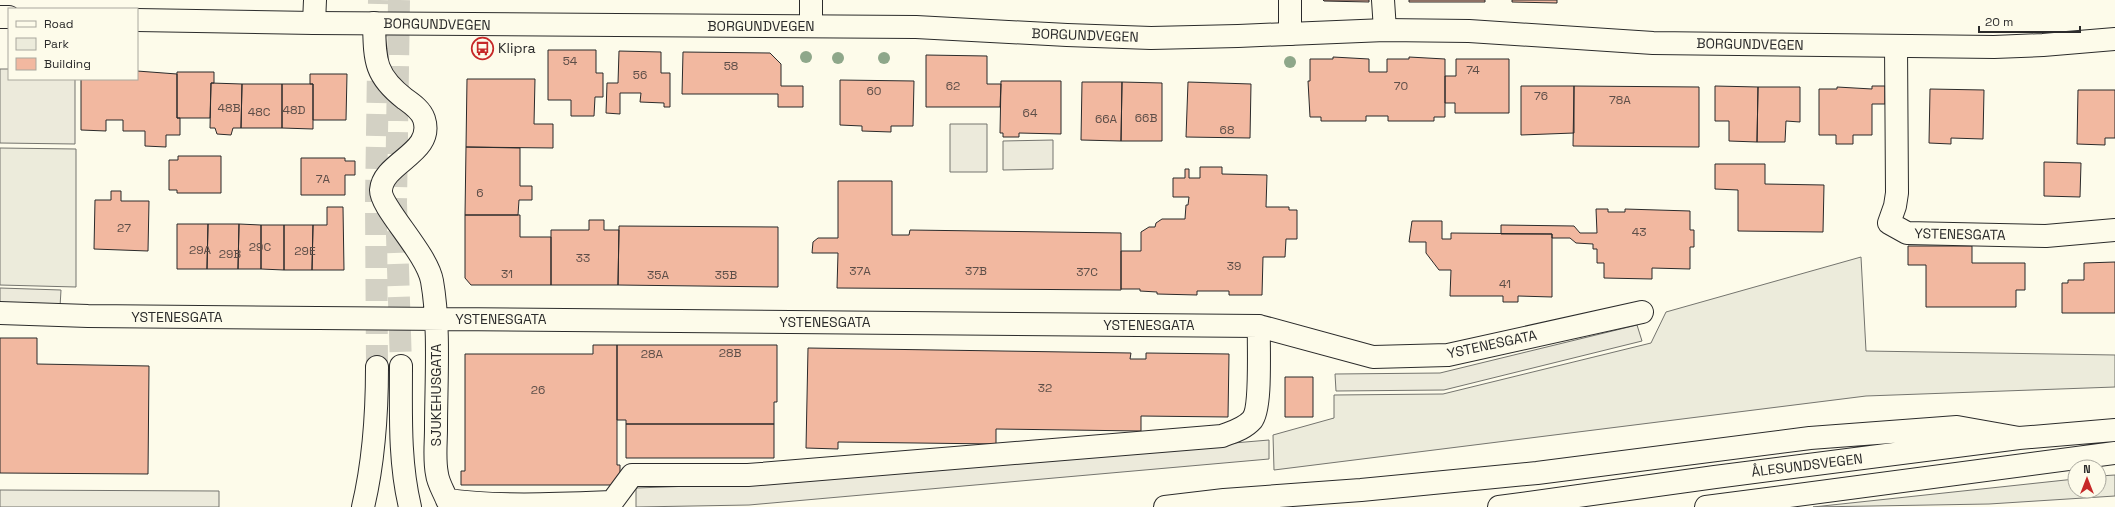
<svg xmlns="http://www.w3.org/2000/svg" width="2115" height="507" font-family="'Space Grotesk',sans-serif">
<rect width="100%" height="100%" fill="#fdfbea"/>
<path fill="#ecebdb" stroke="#74746e" d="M 0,148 L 76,149 L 76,287 L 0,285 Z
M 1861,257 L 1866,351 L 2115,355 L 2115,387 L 1866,396 L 1274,470 L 1273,435 L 1334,418 L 1334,395 L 1443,394 L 1651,343 L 1666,312 Z
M 2115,475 L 2115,496 L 1989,504 L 1813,507 L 2075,479 L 2075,491 L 2099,491 L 2099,476 Z"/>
<path fill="#eceadb" stroke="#74746e" d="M 0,69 L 9,69 L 9,79 L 75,79 L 75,144 L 0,143 Z
M 950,124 L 987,124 L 987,172 L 950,172 Z
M 1053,140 L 1053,169 L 1003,170 L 1003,141 Z
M 0,288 L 61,290 L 60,307 L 0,305 Z
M 1637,325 L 1642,341 L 1444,390 L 1336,391 L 1335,374 L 1440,373 Z
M 1269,440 L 1269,459 L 749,505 L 636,507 L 636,488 L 749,484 Z
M 0,490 L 219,491 L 219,507 L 0,507 Z"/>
<path fill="#f2b8a0" stroke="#2b2b2b" d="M 1323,0 L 1369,0 L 1369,2 L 1324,1 Z
M 1409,0 L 1485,0 L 1485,2 L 1409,2 Z
M 1512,0 L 1557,0 L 1557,3 L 1512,2 Z
M 548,50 L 596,50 L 596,73 L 603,73 L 603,97 L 595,97 L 594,116 L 571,116 L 571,100 L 548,100 Z
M 619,51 L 661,52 L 661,73 L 670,73 L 670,107 L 664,107 L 664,103 L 640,102 L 641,93 L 620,93 L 620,114 L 606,113 L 607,83 L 618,83 Z
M 683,52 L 770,53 L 781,64 L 781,86 L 803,86 L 803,107 L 778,107 L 778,94 L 682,94 Z
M 926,55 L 987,56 L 987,84 L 1001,84 L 1000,107 L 926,107 Z
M 1333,57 L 1369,59 L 1369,72 L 1387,72 L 1387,59 L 1409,59 L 1409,57 L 1445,59 L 1445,117 L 1434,117 L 1434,121 L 1388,121 L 1388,116 L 1366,116 L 1366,121 L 1321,121 L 1321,117 L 1310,117 L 1308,81 L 1310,81 L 1310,59 L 1333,59 Z
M 1456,59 L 1509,59 L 1509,113 L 1455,113 L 1455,103 L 1445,103 L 1445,76 L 1456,76 Z
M 137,71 L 177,74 L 177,118 L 180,118 L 180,135 L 166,135 L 166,147 L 145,146 L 145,131 L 123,131 L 123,120 L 106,120 L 106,131 L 81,130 L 81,79 L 137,79 Z
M 177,72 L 214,72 L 214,83 L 211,83 L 210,118 L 177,118 Z
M 310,74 L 347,74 L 346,120 L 313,120 L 313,84 L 310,84 Z
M 467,79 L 535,79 L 534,124 L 553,124 L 553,148 L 466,147 Z
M 840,80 L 914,81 L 913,126 L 891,126 L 891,132 L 862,131 L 862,126 L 840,125 Z
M 1001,81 L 1061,81 L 1061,134 L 1019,133 L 1019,137 L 1003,137 L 1003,133 L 1000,133 Z
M 1082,82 L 1122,82 L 1121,141 L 1081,140 Z
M 1122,82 L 1162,83 L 1162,141 L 1121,141 Z
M 1188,82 L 1251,84 L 1250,138 L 1186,137 Z
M 211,83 L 242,84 L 241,128 L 233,128 L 231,135 L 217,134 L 215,128 L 210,128 Z
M 242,84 L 282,84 L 282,128 L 241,128 Z
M 282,84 L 313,84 L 313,129 L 282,128 Z
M 1521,86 L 1574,86 L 1574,133 L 1521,135 Z
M 1574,86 L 1699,87 L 1699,147 L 1573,146 Z
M 1715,86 L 1758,87 L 1757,142 L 1729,141 L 1729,121 L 1715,121 Z
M 1872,86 L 1885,86 L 1885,104 L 1872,104 L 1872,135 L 1853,135 L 1853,144 L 1836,144 L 1836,135 L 1819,135 L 1819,89 L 1837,89 L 1837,87 L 1872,89 Z
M 1758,87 L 1800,87 L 1800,122 L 1786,121 L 1785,142 L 1757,142 Z
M 1930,89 L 1984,90 L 1983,139 L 1951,138 L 1951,144 L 1929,143 Z
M 2078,90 L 2115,90 L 2115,138 L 2105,138 L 2105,145 L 2077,144 Z
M 466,147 L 520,148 L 520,186 L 532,186 L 532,200 L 519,200 L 518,215 L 465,215 Z
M 178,156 L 221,156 L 221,193 L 177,193 L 177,190 L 169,190 L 169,160 L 178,160 Z
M 301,158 L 345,158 L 345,161 L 355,161 L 355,175 L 345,175 L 345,195 L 301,195 Z
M 2044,162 L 2081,163 L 2080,197 L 2044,196 Z
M 1715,164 L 1765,164 L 1765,184 L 1824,185 L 1823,232 L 1738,231 L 1738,190 L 1715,189 Z
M 1200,167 L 1222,167 L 1222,174 L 1267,175 L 1266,207 L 1289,207 L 1289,210 L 1297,210 L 1297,239 L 1286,239 L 1285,257 L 1263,257 L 1262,295 L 1229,295 L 1229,291 L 1197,291 L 1197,295 L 1157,294 L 1157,292 L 1140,291 L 1140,289 L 1121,289 L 1121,251 L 1141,251 L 1141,232 L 1149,227 L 1155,227 L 1156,223 L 1162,219 L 1185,219 L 1186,205 L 1188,205 L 1189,197 L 1173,197 L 1173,178 L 1185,178 L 1185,169 L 1189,169 L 1189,178 L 1200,178 Z
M 838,181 L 892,181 L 892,235 L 909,235 L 910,230 L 1121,233 L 1121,290 L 837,288 L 838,253 L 812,253 L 813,242 L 818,238 L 838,238 Z
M 111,191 L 121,191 L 121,201 L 149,201 L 148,251 L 94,249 L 95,200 L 111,200 Z
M 327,207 L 343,207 L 344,270 L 312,270 L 313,225 L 327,225 Z
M 1596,209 L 1608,209 L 1608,212 L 1625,212 L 1625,209 L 1690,211 L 1690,230 L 1694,230 L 1694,247 L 1690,247 L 1690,269 L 1652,268 L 1652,279 L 1604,278 L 1604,263 L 1597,263 L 1597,249 L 1593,249 L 1593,244 L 1576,243 L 1570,238 L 1552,238 L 1552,234 L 1501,234 L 1501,225 L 1574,226 L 1580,233 L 1597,233 Z
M 465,215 L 520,215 L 520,237 L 551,237 L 551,285 L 471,285 L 465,278 Z
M 589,220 L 604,220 L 604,230 L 619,230 L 618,285 L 551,285 L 551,230 L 589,230 Z
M 1412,221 L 1442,221 L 1442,239 L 1451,239 L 1451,233 L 1552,234 L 1552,297 L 1518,296 L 1518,302 L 1503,302 L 1503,296 L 1450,296 L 1451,270 L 1439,270 L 1426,253 L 1426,242 L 1409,242 Z
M 177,224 L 208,224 L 207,269 L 177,269 Z
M 208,224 L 239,224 L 238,269 L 207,269 Z
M 239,224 L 261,225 L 261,269 L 238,269 Z
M 261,225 L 284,225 L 284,270 L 261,269 Z
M 284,225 L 313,225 L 312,270 L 284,270 Z
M 619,226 L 778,227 L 778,287 L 618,285 Z
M 1908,246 L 1972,246 L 1972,263 L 2025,263 L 2025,290 L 2016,290 L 2016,307 L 1926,307 L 1926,265 L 1908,265 Z
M 2115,262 L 2115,313 L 2062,313 L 2062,283 L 2068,283 L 2068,280 L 2084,280 L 2084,263 Z
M 0,338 L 37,338 L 37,364 L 149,366 L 148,474 L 0,473 Z
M 593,345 L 617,345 L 617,465 L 620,465 L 620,485 L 461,485 L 461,471 L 465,471 L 465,354 L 593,354 Z
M 617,345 L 777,345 L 777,402 L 774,402 L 774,424 L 626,424 L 626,420 L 617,420 Z
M 808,348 L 1131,353 L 1130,359 L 1146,359 L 1146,353 L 1229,354 L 1228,417 L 1141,416 L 1141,431 L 996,429 L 996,444 L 838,442 L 838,449 L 806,448 Z
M 1285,377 L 1313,377 L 1313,417 L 1285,417 Z
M 626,424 L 774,424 L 774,458 L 626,458 Z"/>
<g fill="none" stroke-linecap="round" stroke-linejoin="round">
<path stroke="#d3d1c4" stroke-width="22" stroke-dasharray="22 11" stroke-linecap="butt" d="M 399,0 L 396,203 L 401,366
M 377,367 L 376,202 L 379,0"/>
<defs>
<path id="minor" d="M 811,0 L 811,26
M 1290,0 L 1290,34
M 1383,0 L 1385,30
M 314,23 L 315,0
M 374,23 C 375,60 374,75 405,99 C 412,104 421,110 424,119 C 435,153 383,162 381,190 C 380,207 427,253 432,281 C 440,326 436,383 436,429 C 436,443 434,460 437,474 C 438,483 444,492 447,500 C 495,507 561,504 612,502 L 632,475 L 748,475 L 1222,436 C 1232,432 1244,429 1252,420 C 1262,408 1258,344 1259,326
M 1896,46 L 1897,193 L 1895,206 L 1889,223 L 1907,233 L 2046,236 L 2115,230
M 0,313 L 88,316 L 1259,326 L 1373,357 L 1448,355 L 1642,312"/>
<path id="major" d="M 0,17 L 9,17
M 137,20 L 314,23 L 916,27 L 1067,35 L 1151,38 L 1238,36 L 1385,30 L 1469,31 L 1653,43 L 1825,45 L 1994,47 L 2043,45 L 2115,39"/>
<path id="highway" d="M 401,366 C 401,413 399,461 410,507
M 363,507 C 374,461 377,414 377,367
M 1165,507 L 1224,500 L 1361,490 L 1537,473 L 1810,438 L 1957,427 L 2019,438
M 1499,507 L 1715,477 L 2019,438 L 2115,430
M 1706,507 L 2115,453"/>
</defs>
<use href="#minor" stroke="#2b2b2b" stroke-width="24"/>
<use href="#major" stroke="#2b2b2b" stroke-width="24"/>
<use href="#highway" stroke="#2b2b2b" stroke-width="24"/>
<use href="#minor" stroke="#fdfbea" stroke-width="22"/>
<use href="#major" stroke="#fdfbea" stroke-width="22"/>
<use href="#highway" stroke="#fdfbea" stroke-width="22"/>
</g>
<g fill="#8ea78a">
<circle cx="806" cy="57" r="6"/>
<circle cx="838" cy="58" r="6"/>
<circle cx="884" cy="58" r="6"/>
<circle cx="1290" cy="62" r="6"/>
</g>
<defs>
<symbol id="bus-ring" viewBox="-11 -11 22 22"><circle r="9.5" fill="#fdfbea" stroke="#c62828" stroke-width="1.5"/><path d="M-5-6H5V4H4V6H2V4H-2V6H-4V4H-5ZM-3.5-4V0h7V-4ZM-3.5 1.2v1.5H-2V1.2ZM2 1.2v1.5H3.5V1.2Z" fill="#c62828"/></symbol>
</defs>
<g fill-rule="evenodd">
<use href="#bus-ring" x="470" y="36" width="25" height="25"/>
</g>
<g text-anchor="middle" stroke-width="3" stroke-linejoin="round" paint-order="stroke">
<g font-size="12" fill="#5d4e48">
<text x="570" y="65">54</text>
<text x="731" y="70">58</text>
<text x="1473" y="74">74</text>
<text x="640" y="79">56</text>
<text x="953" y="90">62</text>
<text x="1401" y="90">70</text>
<text x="874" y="95">60</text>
<text x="1541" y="100">76</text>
<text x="1620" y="104">78A</text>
<text x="229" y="112">48B</text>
<text x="294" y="114">48D</text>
<text x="259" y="116">48C</text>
<text x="1030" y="117">64</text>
<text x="1146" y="122">66B</text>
<text x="1106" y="123">66A</text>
<text x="1227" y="134">68</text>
<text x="323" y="183">7A</text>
<text x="480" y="197">6</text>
<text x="124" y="232">27</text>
<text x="1639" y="236">43</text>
<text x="260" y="251">29C</text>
<text x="200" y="254">29A</text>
<text x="305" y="255">29E</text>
<text x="230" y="258">29B</text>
<text x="583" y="262">33</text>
<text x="1234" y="270">39</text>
<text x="860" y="275">37A</text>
<text x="976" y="275">37B</text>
<text x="1087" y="276">37C</text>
<text x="507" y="278">31</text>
<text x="658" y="279">35A</text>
<text x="726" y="279">35B</text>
<text x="1505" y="288">41</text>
<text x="730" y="357">28B</text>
<text x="652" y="358">28A</text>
<text x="1045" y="392">32</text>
<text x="538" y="394">26</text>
</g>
<g font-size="14" fill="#2b2b2b" stroke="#fdfbea">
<text transform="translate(437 24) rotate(1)" y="5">BORGUNDVEGEN</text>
<text x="761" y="31">BORGUNDVEGEN</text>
<text transform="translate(1085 35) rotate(2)" y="5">BORGUNDVEGEN</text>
<text transform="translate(1750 44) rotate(1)" y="5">BORGUNDVEGEN</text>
<text transform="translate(1960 234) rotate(1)" y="5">YSTENESGATA</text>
<text x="177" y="322">YSTENESGATA</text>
<text x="501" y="324">YSTENESGATA</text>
<text x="825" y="327">YSTENESGATA</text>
<text x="1149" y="330">YSTENESGATA</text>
<text transform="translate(1492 344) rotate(-12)" y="5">YSTENESGATA</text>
<text transform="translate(436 395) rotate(-90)" y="5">SJUKEHUSGATA</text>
<text transform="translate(1807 465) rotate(-7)" y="5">ÅLESUNDSVEGEN</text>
</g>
<g font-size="14" fill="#2b2b2b" stroke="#fdfbea" text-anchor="start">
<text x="498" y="53">Klipra</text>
</g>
</g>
<rect x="8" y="8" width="130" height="72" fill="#fdfbea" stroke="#a9a89e"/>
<rect x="16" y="21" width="20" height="6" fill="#fdfbea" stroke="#a9a89e"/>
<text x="44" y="28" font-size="12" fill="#2b2b2b">Road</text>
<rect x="16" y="38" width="20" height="12" fill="#ecebdb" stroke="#a9a89e"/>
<text x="44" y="48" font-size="12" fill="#2b2b2b">Park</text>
<rect x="16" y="58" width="20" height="12" fill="#f2b8a0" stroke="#a9a89e"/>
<text x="44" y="68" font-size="12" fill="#2b2b2b">Building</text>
<g transform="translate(2087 479)"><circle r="19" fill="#fdfbea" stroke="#a9a89e"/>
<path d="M0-3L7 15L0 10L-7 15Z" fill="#c62828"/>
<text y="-6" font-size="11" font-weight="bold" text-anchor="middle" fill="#2b2b2b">N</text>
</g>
<path d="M1979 26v6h101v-6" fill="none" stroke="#2b2b2b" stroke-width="2"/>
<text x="1985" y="26" font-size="12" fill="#2b2b2b" stroke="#fdfbea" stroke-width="3" paint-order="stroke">20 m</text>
</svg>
